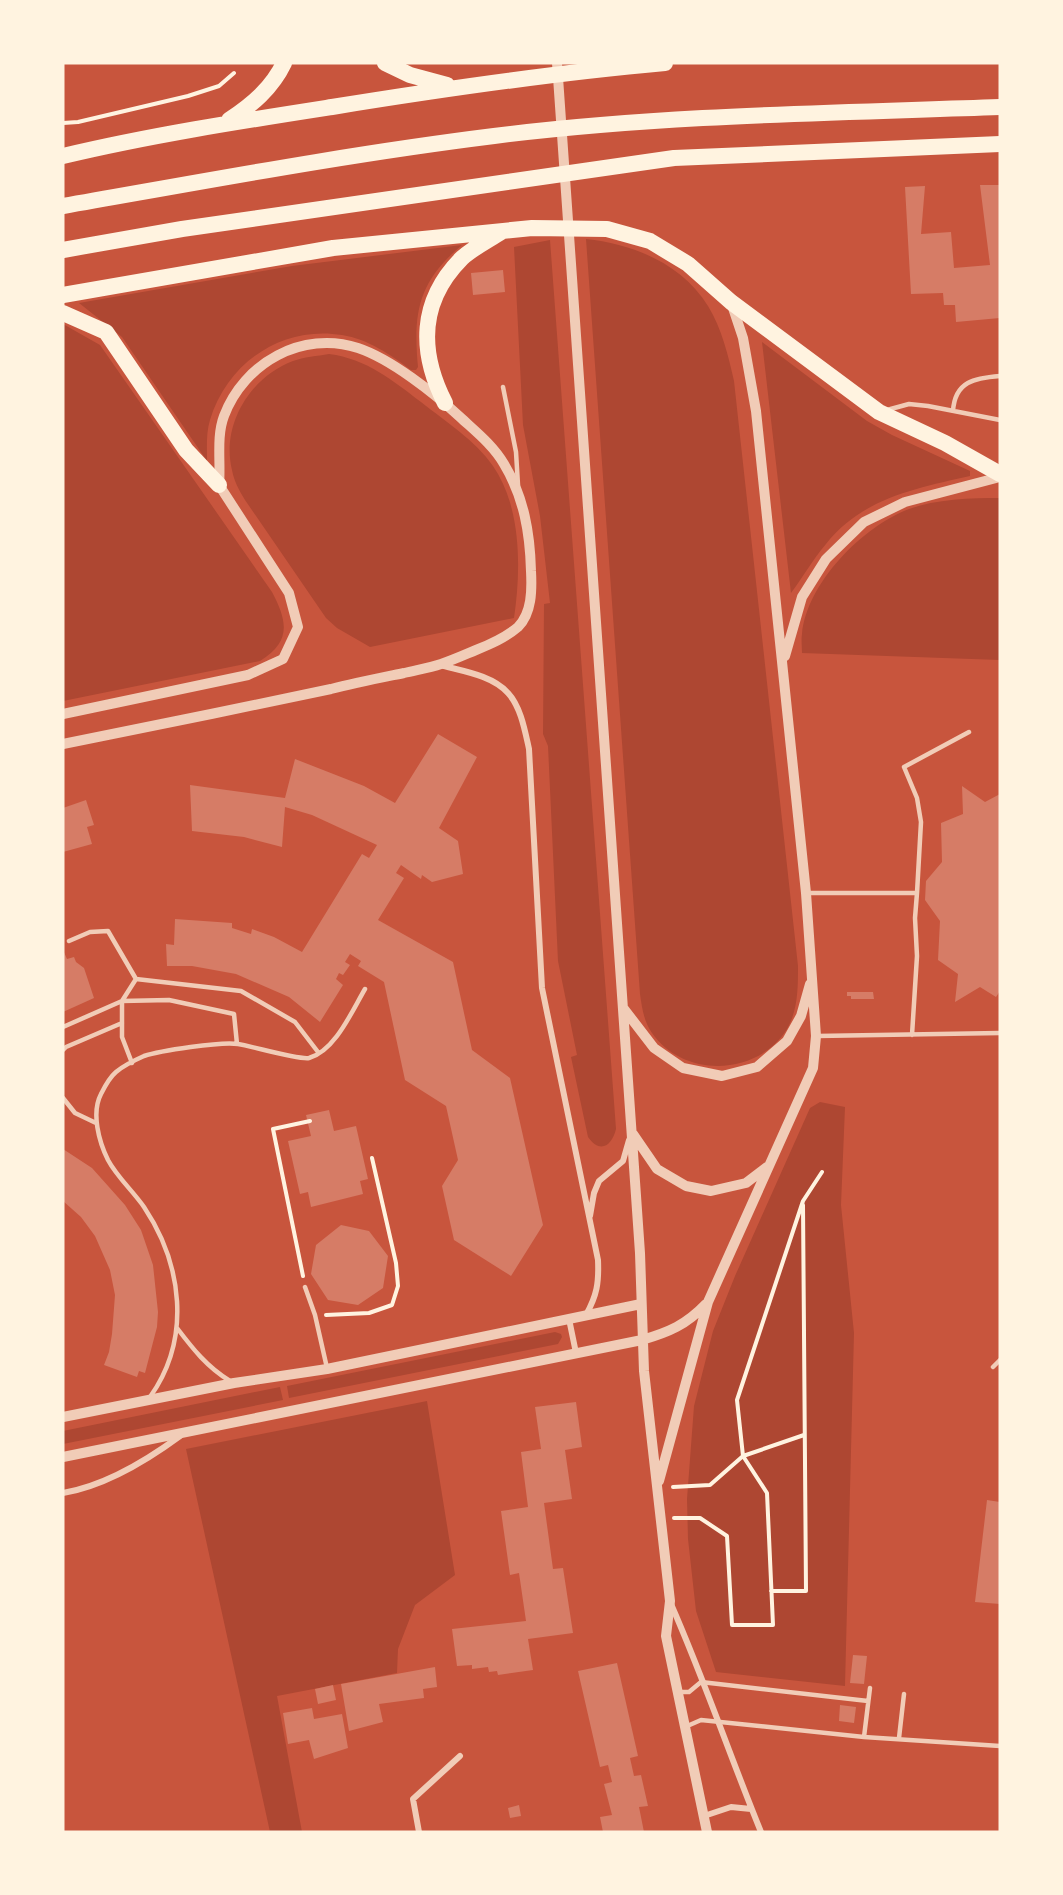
<svg xmlns="http://www.w3.org/2000/svg" width="1063" height="1895" font-family="'Titillium Web',sans-serif">
<rect width="100%" height="100%" fill="#c8553d"/>
<path fill="#ae4732" d="M 586,239 C 634,244 682,264 708,306 C 722,329 728,355 734,381 L 798,966 C 798,988 798,1010 787,1029 C 758,1076 684,1079 652,1033 C 644,1022 642,1008 640,994 Z
M 550,240 L 616,1129 C 612,1146 600,1154 588,1137 L 571,1057 L 577,1055 L 558,961 L 548,746 L 543,734 L 544,604 L 550,603 L 540,516 L 523,425 L 514,247 Z
M 462,245 C 418,282 413,312 418,367 L 416,370 L 411,370 C 391,355 368,339 342,335 C 282,325 227,363 210,420 C 206,433 207,447 207,461 L 122,337 L 79,303 L 292,266 Z
M 63,324 L 100,345 L 272,592 C 288,622 291,642 260,661 L 63,701 Z
M 762,342 L 867,421 L 892,435 L 970,471 L 970,476 C 917,488 862,498 826,544 C 813,559 803,577 791,593 Z
M 329,354 C 367,359 392,380 421,402 C 446,422 475,440 493,466 C 522,508 521,571 514,618 L 370,647 L 337,628 L 326,618 L 245,500 C 239,490 234,481 232,470 C 221,425 250,377 293,361 C 304,357 317,356 329,354 Z
M 1000,498 L 1000,660 L 802,653 C 802,647 801,640 802,634 C 807,583 862,527 909,509 C 936,499 971,498 1000,498 Z
M 820,1102 L 845,1107 L 841,1205 L 854,1333 L 845,1686 L 716,1672 L 696,1611 L 688,1539 L 687,1499 L 694,1406 L 713,1331 L 735,1276 L 810,1108 Z
M 555,1332 L 561,1334 L 562,1337 L 558,1344 L 289,1398 L 287,1386 Z
M 280,1387 L 283,1400 L 63,1444 L 63,1431 Z
M 427,1401 L 455,1575 L 415,1605 L 398,1649 L 397,1673 L 277,1696 L 302,1832 L 270,1832 L 186,1449 Z"/>
<path fill="#d67c66" d="M 980,185 L 999,185 L 1000,318 L 956,322 L 955,305 L 944,305 L 943,293 L 911,294 L 905,187 L 925,186 L 921,234 L 951,232 L 954,268 L 990,265 Z
M 503,270 L 505,292 L 473,295 L 471,273 Z
M 438,734 L 477,757 L 439,828 L 458,841 L 463,874 L 432,882 L 422,875 L 421,879 L 401,865 L 396,873 L 404,878 L 378,920 L 453,962 L 472,1050 L 510,1078 L 543,1225 L 511,1276 L 454,1240 L 442,1186 L 458,1160 L 446,1106 L 405,1080 L 384,982 L 358,966 L 361,961 L 350,954 L 345,962 L 350,965 L 343,975 L 339,973 L 336,979 L 343,985 L 320,1022 L 289,997 L 236,974 L 192,966 L 167,966 L 166,944 L 174,945 L 175,919 L 232,923 L 232,928 L 251,934 L 252,929 L 274,937 L 302,952 L 362,854 L 369,858 L 377,845 L 312,815 L 285,807 L 282,847 L 244,837 L 192,831 L 190,785 L 285,798 L 295,759 L 364,786 L 395,803 Z
M 962,786 L 985,802 L 1000,794 L 1000,991 L 996,997 L 980,987 L 955,1002 L 958,974 L 938,960 L 940,921 L 925,900 L 926,881 L 942,862 L 941,823 L 963,814 Z
M 86,800 L 94,825 L 87,827 L 92,844 L 63,852 L 63,808 Z
M 63,950 L 67,959 L 74,957 L 76,962 L 84,968 L 94,998 L 63,1012 Z
M 847,992 L 873,992 L 874,999 L 851,999 L 851,996 L 847,996 Z
M 329,1110 L 334,1131 L 356,1126 L 368,1179 L 360,1181 L 363,1194 L 311,1207 L 308,1192 L 300,1194 L 288,1141 L 311,1136 L 306,1115 Z
M 63,1149 L 92,1168 L 125,1205 L 141,1230 L 153,1265 L 158,1312 L 157,1327 L 145,1373 L 139,1371 L 137,1377 L 104,1365 L 109,1352 L 112,1334 L 115,1295 L 110,1270 L 95,1236 L 81,1217 L 63,1201 Z
M 341,1225 L 369,1231 L 388,1256 L 383,1288 L 358,1305 L 328,1300 L 311,1274 L 316,1245 Z
M 576,1402 L 582,1447 L 565,1450 L 572,1499 L 544,1503 L 553,1569 L 563,1568 L 573,1633 L 528,1639 L 533,1670 L 498,1675 L 497,1671 L 489,1672 L 488,1667 L 472,1669 L 472,1665 L 457,1666 L 452,1629 L 526,1621 L 519,1573 L 510,1575 L 501,1511 L 528,1507 L 521,1452 L 541,1449 L 535,1407 Z
M 987,1500 L 1000,1502 L 1000,1604 L 975,1602 Z
M 853,1655 L 867,1656 L 864,1684 L 850,1683 Z
M 617,1663 L 638,1756 L 630,1758 L 634,1776 L 641,1775 L 648,1806 L 639,1807 L 644,1832 L 603,1832 L 600,1817 L 612,1815 L 604,1784 L 612,1782 L 608,1765 L 600,1767 L 578,1671 Z
M 435,1667 L 437,1687 L 423,1689 L 424,1698 L 379,1704 L 383,1722 L 349,1731 L 341,1684 Z
M 333,1685 L 336,1700 L 318,1704 L 315,1689 Z
M 840,1705 L 856,1707 L 854,1723 L 839,1721 Z
M 312,1708 L 314,1719 L 342,1714 L 348,1748 L 314,1759 L 309,1740 L 288,1744 L 283,1713 Z
M 519,1805 L 521,1816 L 510,1818 L 508,1808 Z"/>
<g fill="none" stroke-linecap="round" stroke-linejoin="round">
<path stroke="#fff3e0" stroke-width="4" d="M 63,123 L 78,122 L 188,96 L 219,86 L 234,73
M 303,1276 L 273,1129 L 310,1121
M 326,1315 L 369,1313 L 392,1305 L 398,1286 L 396,1263 L 372,1158
M 673,1487 L 710,1485 L 743,1456 L 804,1435
M 674,1518 L 700,1518 L 727,1536 L 732,1625 L 773,1625 L 767,1493 L 743,1456 L 737,1400 L 803,1201 L 822,1172
M 771,1591 L 806,1591 L 803,1205"/>
<path stroke="#f1ccb7" stroke-width="4.5" d="M 503,387 L 516,452 L 518,485
M 887,410 L 909,404 L 928,406 L 1000,420
M 953,411 C 955,381 975,378 1000,376
M 806,893 L 917,893 L 921,822 L 917,798 L 904,767 L 969,732
M 69,941 L 90,932 L 108,931 L 136,979
M 63,1027 L 122,1001 L 169,1000 L 234,1014 L 237,1044
M 912,1035 L 917,956 L 915,918 L 917,893
M 817,1036 L 1000,1033
M 63,1050 L 66,1047 L 122,1023
M 132,1063 L 122,1037 L 122,1001 L 136,979 L 241,991 L 295,1022 L 318,1052
M 63,1098 L 75,1113 L 96,1123
M 305,1287 L 315,1315 L 327,1368
M 177,1328 C 193,1349 207,1367 230,1381
M 993,1367 L 1000,1360
M 150,1397 C 192,1338 182,1264 144,1207 C 133,1191 117,1177 108,1160 C 99,1142 91,1113 101,1094 C 104,1088 110,1077 116,1072 C 123,1066 135,1060 144,1056 C 159,1051 222,1041 238,1044 C 252,1046 298,1060 309,1058 C 335,1051 352,1011 365,989
M 678,1692 L 689,1692 L 701,1682 L 868,1701
M 685,1727 L 701,1720 L 864,1737 L 1000,1746
M 864,1737 L 870,1688
M 899,1738 L 904,1694"/>
<path stroke="#f1ccb7" stroke-width="6" d="M 440,665 C 462,671 492,675 508,693 C 521,707 525,731 529,749 L 542,988 L 598,1260 C 599,1283 597,1295 586,1315
M 590,1216 L 594,1193 L 599,1181 L 623,1161 L 629,1140
M 569,1319 L 576,1353
M 63,1493 C 105,1486 146,1461 180,1436
M 671,1604 C 704,1679 730,1756 761,1832
M 704,1816 L 731,1807 L 751,1809
M 419,1832 L 413,1799 L 460,1756"/>
<path stroke="#f1ccb7" stroke-width="10" d="M 557,63 L 640,1253 L 644,1371 L 670,1601 L 666,1636 L 707,1832
M 785,656 L 802,597 L 826,559 L 864,522 L 905,502 L 1000,477
M 63,714 L 248,675 L 283,659 L 298,627 L 289,593 L 219,485 C 221,463 216,437 224,416 C 244,363 302,330 358,348 C 391,359 434,393 460,417 C 475,431 493,445 504,464 C 524,497 530,533 531,571 C 532,590 532,613 518,627 C 505,638 491,644 476,650 C 464,655 453,660 441,664 C 429,668 416,670 404,673 C 380,678 355,683 331,689 C 242,708 152,726 63,744
M 624,1009 L 654,1048 L 683,1068 L 722,1076 L 757,1067 L 787,1041 L 801,1016 L 810,984
M 633,1134 L 657,1169 L 686,1186 L 711,1191 L 746,1183 L 767,1167
M 63,1417 L 234,1383 L 327,1369 L 641,1304
M 63,1457 L 642,1340 C 669,1332 686,1325 706,1304
M 659,1481 L 708,1302 L 813,1068 L 816,1036 L 806,893 L 756,411 L 743,338 L 731,302"/>
<path stroke="#fff3e0" stroke-width="16" d="M 385,63 L 410,75 L 447,85
M 229,120 C 252,105 272,88 284,63
M 63,156 C 151,135 242,121 332,107 C 443,89 553,73 665,63
M 63,206 C 206,181 349,154 494,136 C 662,115 831,113 1000,107
M 63,250 L 182,229 L 674,158 L 1000,144
M 63,295 L 333,248 L 532,228 L 607,229 L 650,241 L 688,264 L 731,302 L 879,412 L 945,443 L 1000,474
M 63,313 L 106,332 L 186,450 L 219,485
M 445,403 C 419,352 419,301 462,258 C 473,248 489,240 501,232"/>
</g>
<rect width="1063" height="1895" fill="none" stroke="#fff3e0" stroke-width="129"/>
</svg>
